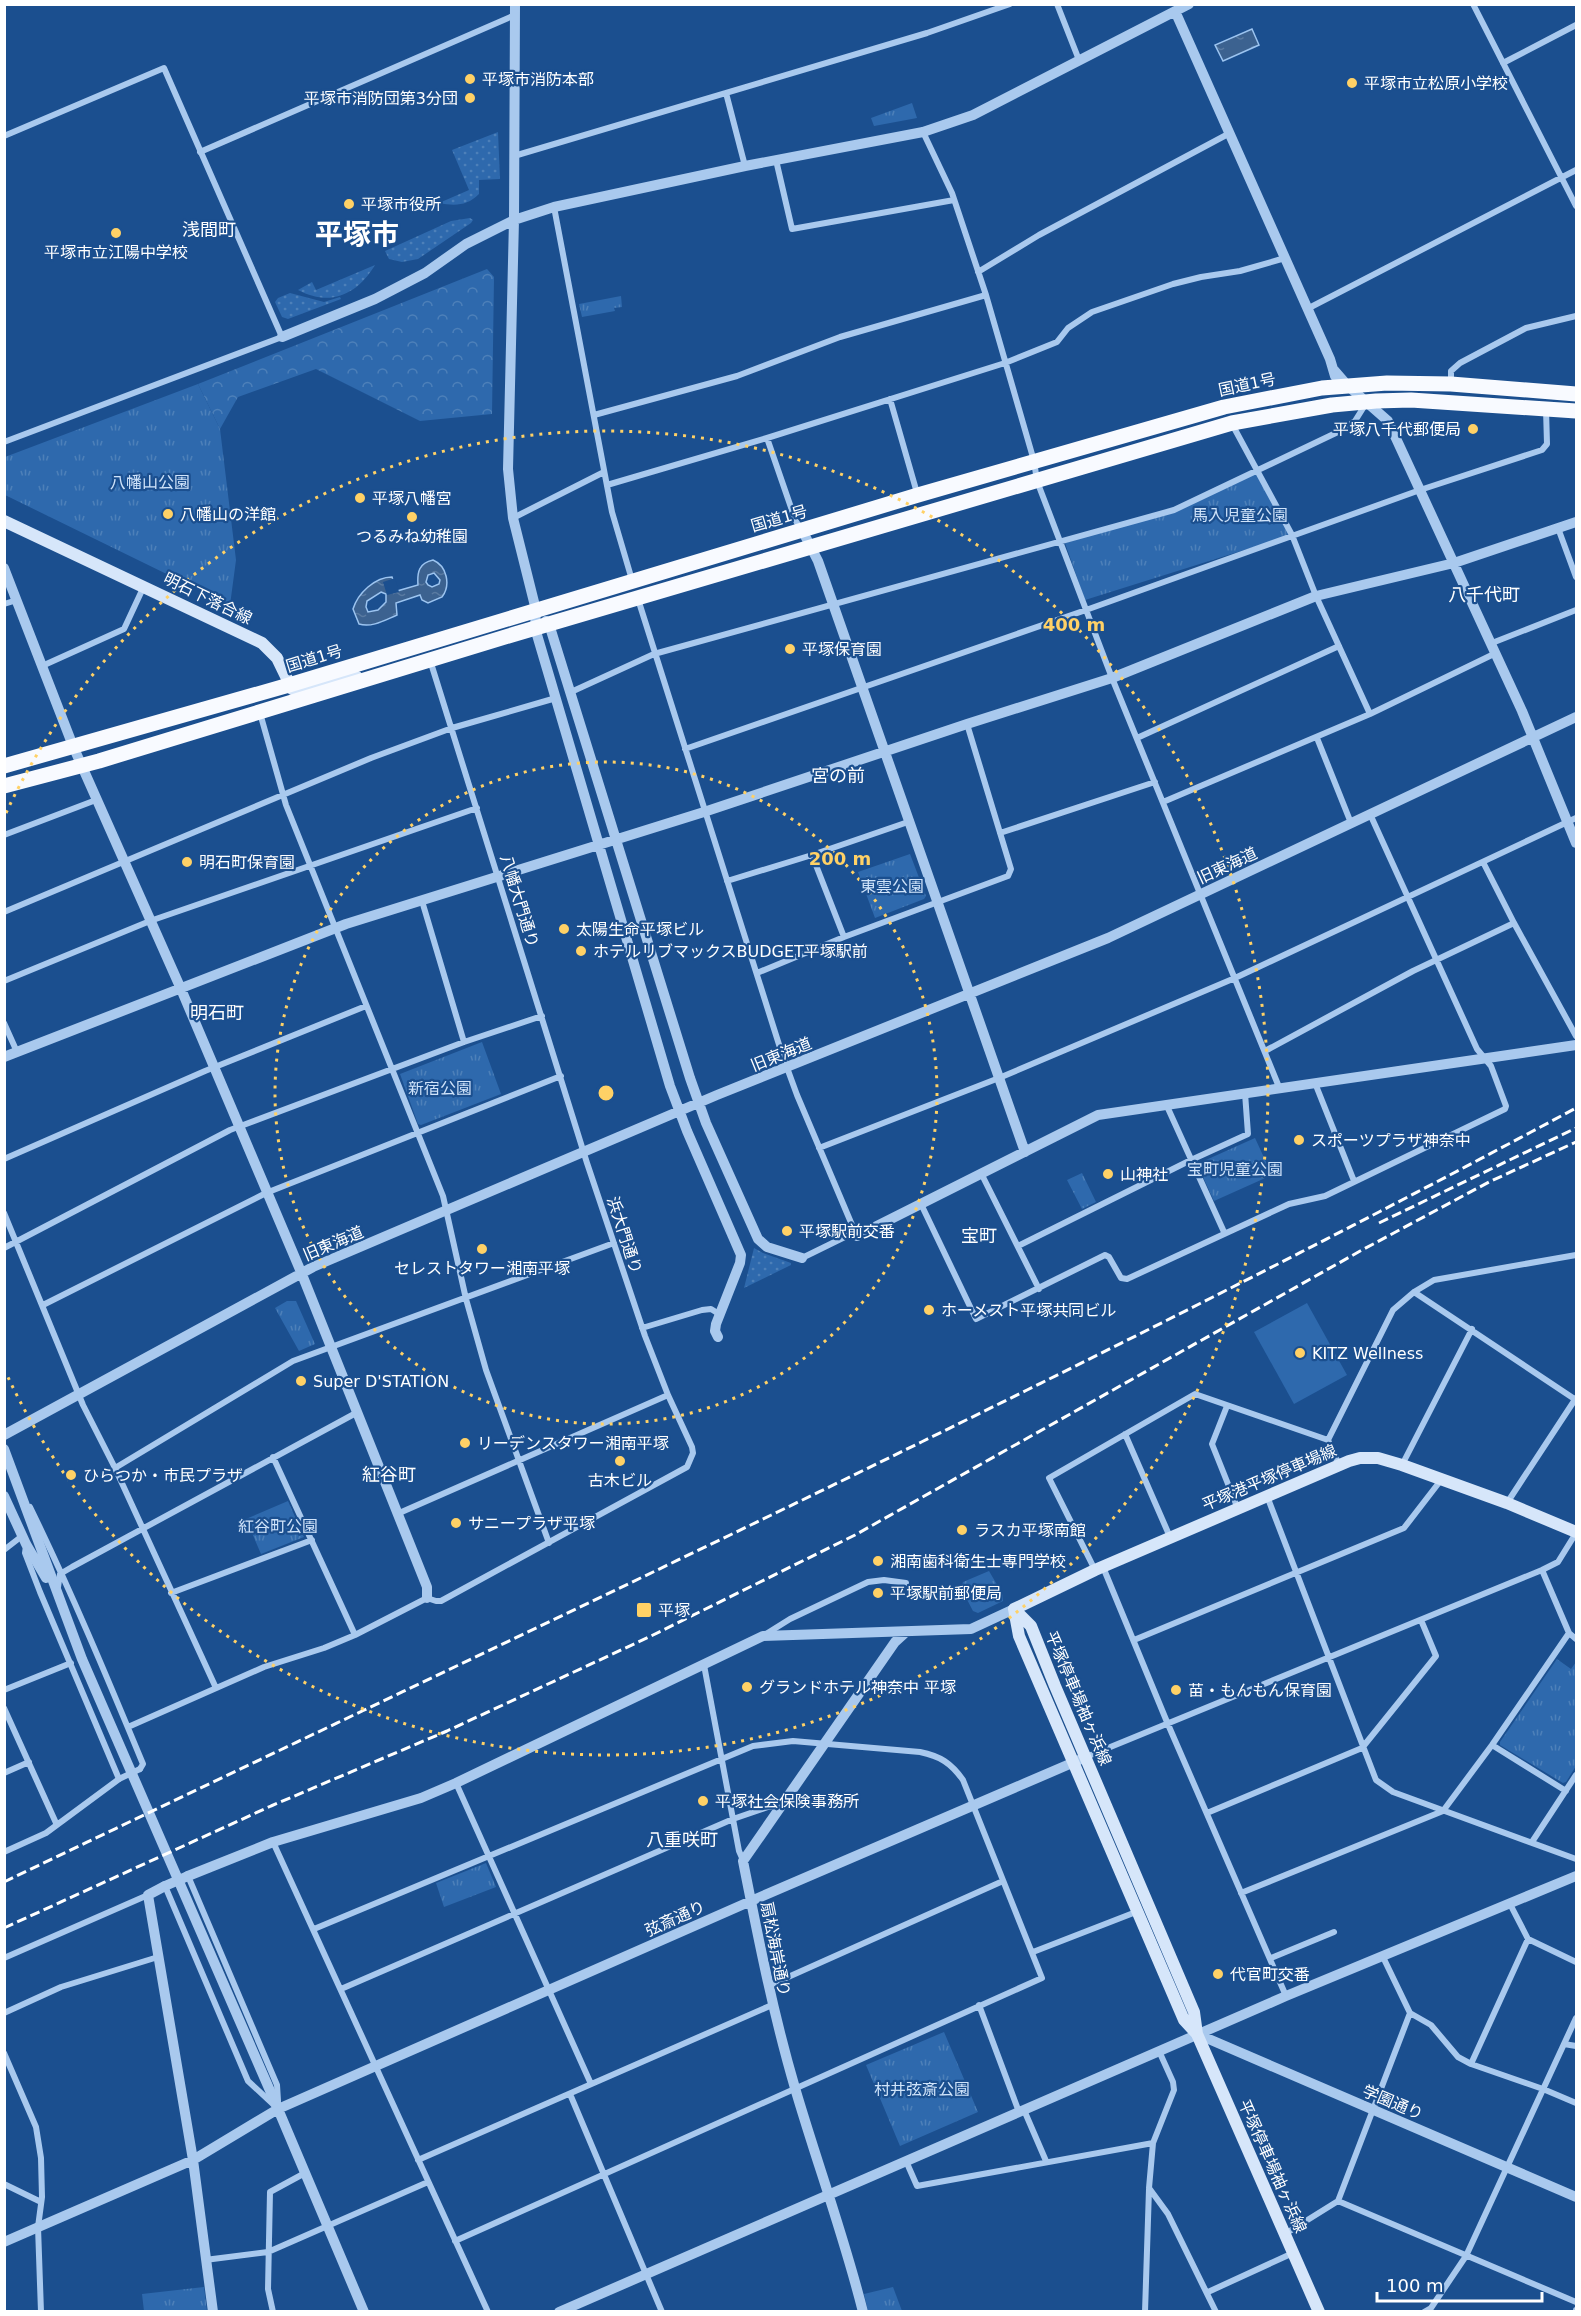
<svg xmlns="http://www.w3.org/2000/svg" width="1581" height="2316" font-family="'DejaVu Sans','Noto Sans JP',sans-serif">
<defs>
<pattern id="grass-dots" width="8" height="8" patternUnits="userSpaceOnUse" patternTransform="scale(1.5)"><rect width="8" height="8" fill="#2e69ad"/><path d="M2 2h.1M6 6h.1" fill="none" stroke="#4d80b9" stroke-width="1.8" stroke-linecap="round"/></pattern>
<pattern id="forest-crowns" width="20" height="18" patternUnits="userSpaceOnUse" patternTransform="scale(1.5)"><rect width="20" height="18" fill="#2e69ad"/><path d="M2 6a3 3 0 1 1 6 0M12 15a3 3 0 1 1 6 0" fill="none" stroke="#4d80b9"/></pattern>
<pattern id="park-tufts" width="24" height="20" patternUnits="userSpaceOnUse" patternTransform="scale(1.5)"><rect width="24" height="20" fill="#2e69ad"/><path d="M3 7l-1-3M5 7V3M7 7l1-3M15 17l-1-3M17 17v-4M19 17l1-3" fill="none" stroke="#4d80b9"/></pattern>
<pattern id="water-ripples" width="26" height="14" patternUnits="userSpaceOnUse" patternTransform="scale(1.5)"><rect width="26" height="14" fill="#3c6290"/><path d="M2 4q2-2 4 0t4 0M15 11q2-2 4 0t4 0" fill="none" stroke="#597aa1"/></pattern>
</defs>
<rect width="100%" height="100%" fill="#1b4f8f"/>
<path fill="url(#grass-dots)" d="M 498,132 L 500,179 L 479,180 L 479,194 C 467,206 455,206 439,203 L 469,190 L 452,150 Z
M 470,218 L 473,220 L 471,223 L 418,259 L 402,262 L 389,259 L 385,251 L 451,221 Z
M 375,265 C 357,295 330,307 298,290 L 312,282 L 316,290 Z
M 290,293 L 324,302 L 340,297 L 341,299 L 288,319 L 282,317 L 275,302 L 278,298 Z
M 754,1248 L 763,1253 L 791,1263 L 791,1265 L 744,1288 Z"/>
<path fill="url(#forest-crowns)" d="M 487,269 L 494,277 L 492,414 L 420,421 L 316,369 L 238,397 L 220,429 L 198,384 Z"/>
<path fill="url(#park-tufts)" d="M 912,103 L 917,118 L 874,126 L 871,118 Z
M 621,296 L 622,307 L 614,308 L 615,311 L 582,317 L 579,304 Z
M 198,384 L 220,429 L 236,560 L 230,605 L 5,495 L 5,457 Z
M 1256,470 L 1292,535 L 1085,600 L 1065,543 L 1174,510 Z
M 910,854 L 926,896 L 924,899 L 875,918 L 858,872 Z
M 482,1042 L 501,1094 L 421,1125 L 418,1124 L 400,1074 Z
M 1255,1138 L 1272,1175 L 1214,1201 L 1197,1164 Z
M 1082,1173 L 1096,1202 L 1082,1209 L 1067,1180 Z
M 287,1301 L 296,1301 L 315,1344 L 299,1351 L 275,1308 Z
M 288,1501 L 304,1537 L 261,1554 L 246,1519 Z
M 989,1571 L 1003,1595 L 1003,1601 L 978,1613 L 973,1611 L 961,1588 L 963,1582 Z
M 1557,1659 L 1571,1669 L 1576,1662 L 1576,1766 L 1566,1782 L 1563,1783 L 1500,1745 L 1500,1742 Z
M 486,1863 L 496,1887 L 444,1907 L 436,1883 Z
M 944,2032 L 978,2112 L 900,2146 L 866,2065 Z
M 204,2287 L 207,2311 L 144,2311 L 142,2294 Z
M 893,2287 L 902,2311 L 868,2311 L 864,2294 Z"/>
<path fill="#2e69ad" d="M 1307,1303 L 1347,1375 L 1294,1404 L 1254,1332 Z"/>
<path fill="url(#water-ripples)" stroke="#9cc4f0" stroke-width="1.5" fill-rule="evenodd" d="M 1252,29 L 1259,45 L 1223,61 L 1215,45 Z
M 433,560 C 447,566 451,585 442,597 L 428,603 L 422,600 L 420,595 L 396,603 L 397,615 C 385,620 372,628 359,624 L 353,609 C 358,593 375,577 392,577 L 397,591 L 418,585 C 417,572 419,563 433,560 ZM 434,573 L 440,580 L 439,584 L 432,587 L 428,585 L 426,582 L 428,575 ZM 381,592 L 386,594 L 386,602 L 378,610 L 368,612 L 366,607 L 367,601 Z"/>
<path fill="#1b4f8f" d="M 395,578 L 399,592 L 387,595 L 383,582 Z"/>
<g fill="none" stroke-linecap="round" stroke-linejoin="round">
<path stroke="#a9c9ee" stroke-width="6" d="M 1057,4 L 1079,60
M 1473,4 L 1576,206
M 1503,63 L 1576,25
M 726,93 L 745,166
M 923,132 L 952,193 L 986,295 L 1034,461 L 1037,481 L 1112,678 L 1279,1087
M 4,136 L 164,68 L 282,337 L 4,442
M 200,152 L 515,15
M 514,156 L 927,33 L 1010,4
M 776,160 L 792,229 L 954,200
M 554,207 L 612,512 L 632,580
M 978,272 L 1039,235 L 1230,133
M 1307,309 L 1576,170
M 1451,384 L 1451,371 L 1460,363 L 1526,328 L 1576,316
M 890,399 L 917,493
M 594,415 L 737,376 L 840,337 L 986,295
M 1232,424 L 1292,535 L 1316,596 L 1370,714
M 767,438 L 795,519 L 801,530
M 607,485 L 767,438 L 1005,363 L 1057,342 L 1068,328 L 1092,312 L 1173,284 L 1201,277 L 1240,271 L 1285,258
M 513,518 L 604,472
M 1558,528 L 1576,577
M 638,599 L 782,1054 L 797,1095 L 855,1232 L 802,1258
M 4,604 L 17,600
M 1492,643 L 1576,610
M 42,666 L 124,629 L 144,586
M 571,692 L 654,654 L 1174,510 L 1340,431 L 1355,421 L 1365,405
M 260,713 L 286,805 L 443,1196 L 466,1299 L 486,1370 L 549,1543
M 1137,738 L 1339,646
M 1317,738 L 1351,823
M 685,749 L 1086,610 L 1420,490 L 1542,450 L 1547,444 L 1546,409
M 1163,802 L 1370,714 L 1496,653
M 1000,833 L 1155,782
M 4,835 L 96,800
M 812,855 L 844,937
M 1483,862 L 1514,923 L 1576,1036
M 727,881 L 812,855 L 908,822
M 422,901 L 464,1042
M 4,912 L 371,758 L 452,728 L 556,698
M 757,973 L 844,937 L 1008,876 L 1011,869 L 967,724
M 4,981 L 150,921 L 477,808
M 4,1023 L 17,1052
M 1265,1051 L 1413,971 L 1514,923
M 1315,1083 L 1354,1181
M 1166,1104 L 1224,1232
M 819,1148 L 999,1078 L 1235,978 L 1576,818
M 4,1159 L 205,1071 L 366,1006
M 981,1173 L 1039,1289
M 921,1204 L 976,1319 L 1105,1255 L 1109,1257 L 1121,1278 L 1127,1279 L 1289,1204 L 1325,1196 L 1505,1109 L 1506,1106 L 1491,1066 L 1477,1049 L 1370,814
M 4,1213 L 83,1405 L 115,1468 L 216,1688
M 1018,1246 L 1191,1160 L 1248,1134 L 1245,1093
M 4,1248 L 230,1130 L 464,1042 L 542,1016
M 1414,1292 L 1576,1400
M 43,1305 L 266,1193 L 561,1076
M 642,1328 L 702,1310 L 711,1309 L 719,1314
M 1227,1406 L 1212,1444 L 1238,1509
M 1125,1434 L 1170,1537
M 1328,1440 L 1393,1310 L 1414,1292 L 1434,1280 L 1576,1255
M 273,1457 L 355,1635
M 1402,1465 L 1472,1329
M 115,1468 L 293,1361 L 614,1243
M 1267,1496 L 1376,1780 L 1393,1792 L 1576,1859
M 1507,1503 L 1576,1398
M 30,1507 C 71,1591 107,1677 143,1764 L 140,1769
M 397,1514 L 668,1395
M 4,1550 L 22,1536
M 1103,1567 L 1167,1722 L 1286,1996
M 1095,1570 L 1049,1478 L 1195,1394 L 1328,1440 L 1339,1465
M 58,1587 L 60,1574 L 72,1567 L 356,1413
M 171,1593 L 312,1540
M 1569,1633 L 1576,1639
M 766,1634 L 790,1619 L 868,1582 L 884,1580 L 906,1583
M 1134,1640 L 1404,1528 L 1441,1480
M 704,1665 L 739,1851 L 743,1860
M 4,1690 L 71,1663
M 4,1708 L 56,1823
M 128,1727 L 264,1667 L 324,1648 L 355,1635 L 427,1598 L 436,1601 L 441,1601 L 687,1467 L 693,1453 L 692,1447 L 668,1395 L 645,1336 L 587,1163 L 430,660
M 1492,1745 L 1566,1791
M 1086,1757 L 1542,1570 L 1558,1562 L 1576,1533
M 4,1773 L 29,1762
M 456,1783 L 591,2084
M 1207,1813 L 1362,1748 L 1436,1656 L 1421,1620
M 273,1842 L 488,2312
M 1532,1842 L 1576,1775
M 4,1852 L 46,1833 L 119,1779 L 40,1592 L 25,1553 L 26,1546
M 188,1876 L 277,2085 L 278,2101
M 165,1886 L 248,2081 L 274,2105
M 1241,1893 L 1443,1811 L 1492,1745 L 1569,1633 L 1542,1570
M 1510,1904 L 1528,1939 L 1576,1962
M 314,1929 L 753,1746 L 793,1741 L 920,1752 C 940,1756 951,1763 963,1780 L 1042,1978 L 455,2241
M 1033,1952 L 1136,1912
M 1383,1957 L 1410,2013 L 1431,2025 L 1458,2057 L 1471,2064 L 1543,2089 L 1576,2103
M 4,1958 L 148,1895
M 1271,1958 L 1334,1932
M 768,1986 L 1003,1881
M 341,1989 L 733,1819 L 768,1807 L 783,1805
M 979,2005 L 1019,2112
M 4,2013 L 61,1987 L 158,1957
M 1564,2044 L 1576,2046
M 1159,2051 L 1173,2082 L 1174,2090 L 1153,2143 L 1149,2188 L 1168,2214 L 1216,2312
M 4,2053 L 36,2127 L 41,2158 L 42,2197 L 38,2227 L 41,2312
M 1471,2064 L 1528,1939
M 570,2094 L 662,2312
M 1024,2110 L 1046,2161
M 418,2160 L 772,2005
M 906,2161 L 917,2186 L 1153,2143
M 4,2184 L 41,2202
M 1338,2201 L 1576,2302
M 1285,2234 L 1338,2201 L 1410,2013
M 205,2260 L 268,2252 L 428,2182
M 1208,2292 L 1293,2253
M 273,2312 L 268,2289 L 270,2192 L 305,2173
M 1145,2312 L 1149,2189
M 1424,2312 L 1431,2308 L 1466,2256 L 1576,2018
M 1576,2312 L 1576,2310"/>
<path stroke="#a9c9ee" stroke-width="10" d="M 515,4 L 514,220 L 508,469 L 513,518 L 536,610 L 535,628 L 670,1086 L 687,1131 L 741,1255 L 740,1263 L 716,1324 L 715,1331 L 718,1337
M 1175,11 L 1330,359 L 1335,376
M 282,337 L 375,299 L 425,273 L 466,244 L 514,220 L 554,207 L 745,166 L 923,132 L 973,115 L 1189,4
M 1334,370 L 1347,385 L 1388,421 L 1522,711 L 1576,843
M 802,530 L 818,561 L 1025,1152
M 4,568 L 73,746 L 181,989 L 301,1272 L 427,1587 L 427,1598
M 546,621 L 549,624 L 690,1078 L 706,1123 L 758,1239 L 767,1247 L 802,1258
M 4,1057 L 346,924 L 704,812 L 967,724 L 1112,678 L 1316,596 L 1454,563 L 1576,522
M 855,1232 L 857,1236 L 1098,1115 L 1576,1045
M 4,1435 L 313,1267 L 717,1095 L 1108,938 L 1576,717
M 4,1449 L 82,1659 L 278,2109 L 364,2312
M 4,1496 L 26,1544 L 46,1578
M 188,1876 L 273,1842 L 421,1798 L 456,1783 L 763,1636 L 971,1629 L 1014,1609
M 165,1886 L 148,1895 L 193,2160 L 213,2312
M 1197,2034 L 1576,2197
M 4,2242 L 193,2160 L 278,2109 L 751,1901 L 1086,1757
M 559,2312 L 1286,1996 L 1576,1876
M 863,2312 C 844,2236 817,2163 795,2088 C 773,2013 758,1937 743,1861 L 895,1642 L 906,1632"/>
<path stroke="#d6e6fa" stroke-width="12" d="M 4,521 L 262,643 L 277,658 L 292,689 L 297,691 L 336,680 L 357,677
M 1014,1609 L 1019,1636 L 1184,2020 L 1197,2034 L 1319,2312
M 1014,1609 L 1095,1570 L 1349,1461 L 1360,1458 L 1378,1458 L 1402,1465 L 1507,1503 L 1576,1532
M 1014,1609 L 1031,1626 L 1055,1686 L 1194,2012 L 1197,2034"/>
<path stroke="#f8faff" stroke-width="15" d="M 4,766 L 289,685 L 918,495 L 1224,407 L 1322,388 L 1387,383 L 1451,384 L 1576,394
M 4,786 L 99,761 L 515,634 L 1232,423 L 1332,405 L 1376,401 L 1411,400 L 1576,411"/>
<path stroke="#fff" stroke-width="3" stroke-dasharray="10 4.5" stroke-linecap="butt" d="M 1379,1223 L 1576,1128
M 4,1882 C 531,1629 1062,1384 1576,1108
M 4,1928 L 271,1806 L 447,1731 L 649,1637 L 855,1535 L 1362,1250 L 1489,1182 L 1576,1142"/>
<path stroke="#a9c9ee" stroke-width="6" d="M 119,1779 L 140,1769"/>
<path stroke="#a9c9ee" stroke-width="10" d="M 165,1886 L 188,1876"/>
</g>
<g fill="none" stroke="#ffd166" stroke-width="3" stroke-dasharray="3 6">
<circle cx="606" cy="1093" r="331"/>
<path d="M6 813A662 662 0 1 1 6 1373"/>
</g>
<g fill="#ffd166" stroke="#1b4f8f" stroke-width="2">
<circle cx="470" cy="79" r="6"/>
<circle cx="1352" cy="83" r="6"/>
<circle cx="470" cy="98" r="6"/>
<circle cx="349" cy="204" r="6"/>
<circle cx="116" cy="233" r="6"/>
<circle cx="1473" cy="429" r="6"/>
<circle cx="360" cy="498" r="6"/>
<circle cx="168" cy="514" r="6"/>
<circle cx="412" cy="517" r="6"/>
<circle cx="790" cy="649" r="6"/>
<circle cx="187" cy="862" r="6"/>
<circle cx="564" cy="929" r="6"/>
<circle cx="581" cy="951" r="6"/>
<circle cx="1299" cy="1140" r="6"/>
<circle cx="1108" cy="1174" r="6"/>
<circle cx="787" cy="1231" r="6"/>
<circle cx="482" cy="1249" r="6"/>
<circle cx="929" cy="1310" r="6"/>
<circle cx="1300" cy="1353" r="6"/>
<circle cx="301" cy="1381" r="6"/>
<circle cx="465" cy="1443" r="6"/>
<circle cx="620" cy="1461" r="6"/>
<circle cx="71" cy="1475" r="6"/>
<circle cx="456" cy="1523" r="6"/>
<circle cx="962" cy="1530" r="6"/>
<circle cx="878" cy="1561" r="6"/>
<circle cx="878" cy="1593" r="6"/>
<rect x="636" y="1602" width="16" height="16" rx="3"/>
<circle cx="747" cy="1687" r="6"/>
<circle cx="1176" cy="1690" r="6"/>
<circle cx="703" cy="1801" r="6"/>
<circle cx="1218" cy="1974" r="6"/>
</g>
<g text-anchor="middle" stroke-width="4.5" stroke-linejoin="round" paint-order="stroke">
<g font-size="16" fill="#fff" stroke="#1b4f8f" text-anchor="start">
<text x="482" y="85">平塚市消防本部</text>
<text x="1364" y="89">平塚市立松原小学校</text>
<text x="458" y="104" text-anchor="end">平塚市消防団第3分団</text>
<text x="361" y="210">平塚市役所</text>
<text x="116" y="258" text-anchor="middle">平塚市立江陽中学校</text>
<text x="1461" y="435" text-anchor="end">平塚八千代郵便局</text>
<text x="372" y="504">平塚八幡宮</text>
<text x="180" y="520">八幡山の洋館</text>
<text x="412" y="542" text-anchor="middle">つるみね幼稚園</text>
<text x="802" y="655">平塚保育園</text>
<text x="199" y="868">明石町保育園</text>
<text x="576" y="935">太陽生命平塚ビル</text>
<text x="593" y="957">ホテルリブマックスBUDGET平塚駅前</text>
<text x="1311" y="1146">スポーツプラザ神奈中</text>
<text x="1120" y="1180">山神社</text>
<text x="799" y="1237">平塚駅前交番</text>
<text x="482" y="1274" text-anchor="middle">セレストタワー湘南平塚</text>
<text x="941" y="1316">ホーメスト平塚共同ビル</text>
<text x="1312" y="1359">KITZ Wellness</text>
<text x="313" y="1387">Super D'STATION</text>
<text x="477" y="1449">リーデンスタワー湘南平塚</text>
<text x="83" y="1481">ひらつか・市民プラザ</text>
<text x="620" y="1486" text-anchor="middle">古木ビル</text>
<text x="468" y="1529">サニープラザ平塚</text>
<text x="974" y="1536">ラスカ平塚南館</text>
<text x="890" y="1567">湘南歯科衛生士専門学校</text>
<text x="890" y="1599">平塚駅前郵便局</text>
<text x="658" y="1616">平塚</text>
<text x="759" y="1693">グランドホテル神奈中 平塚</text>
<text x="1188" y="1696">苗・もんもん保育園</text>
<text x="715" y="1807">平塚社会保険事務所</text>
<text x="1230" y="1980">代官町交番</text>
</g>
<g font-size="16" fill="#fff" stroke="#1b4f8f">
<text transform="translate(1247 384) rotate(-12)" y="6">国道1号</text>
<text transform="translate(779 518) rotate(-16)" y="6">国道1号</text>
<text transform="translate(208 598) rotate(26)" y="6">明石下落合線</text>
<text transform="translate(314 658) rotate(-17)" y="6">国道1号</text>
<text transform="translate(1227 865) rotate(-25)" y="6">旧東海道</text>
<text transform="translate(520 901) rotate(73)" y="6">八幡大門通り</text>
<text transform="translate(781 1054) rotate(-22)" y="6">旧東海道</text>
<text transform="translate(625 1235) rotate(72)" y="6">浜大門通り</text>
<text transform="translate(333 1243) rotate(-23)" y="6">旧東海道</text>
<text transform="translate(1269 1477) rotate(-23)" y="6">平塚港平塚停車場線</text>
<text transform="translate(1079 1698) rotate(67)" y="6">平塚停車場袖ヶ浜線</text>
<text transform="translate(675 1918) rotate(-24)" y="6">弦斎通り</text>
<text transform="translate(776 1949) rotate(79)" y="6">扇松海岸通り</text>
<text transform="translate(1393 2102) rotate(23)" y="6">学園通り</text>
<text transform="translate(1273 2166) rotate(66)" y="6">平塚停車場袖ヶ浜線</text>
</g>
<g font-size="16" fill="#cfe3fa" stroke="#1b4f8f">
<text x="150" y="488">八幡山公園</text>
<text x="1240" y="521">馬入児童公園</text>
<text x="892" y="892">東雲公園</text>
<text x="440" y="1094">新宿公園</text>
<text x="1235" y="1175">宝町児童公園</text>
<text x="278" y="1532">紅谷町公園</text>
<text x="922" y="2095">村井弦斎公園</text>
</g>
<g font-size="18" fill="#fff" stroke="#1b4f8f">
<text x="209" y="236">浅間町</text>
<text x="1484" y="601">八千代町</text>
<text x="838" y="782">宮の前</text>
<text x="217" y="1019">明石町</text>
<text x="979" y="1242">宝町</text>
<text x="389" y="1481">紅谷町</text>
<text x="682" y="1846">八重咲町</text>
</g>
<g font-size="28" font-weight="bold" fill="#fff" stroke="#1b4f8f">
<text x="357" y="244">平塚市</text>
</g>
</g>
<circle cx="606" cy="1093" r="9" fill="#ffd166" stroke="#1b4f8f" stroke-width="3"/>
<g font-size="18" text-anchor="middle" font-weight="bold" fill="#ffd166" stroke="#1b4f8f" stroke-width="4.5" stroke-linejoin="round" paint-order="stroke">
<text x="1074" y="631">400 m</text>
<text x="840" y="865">200 m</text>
</g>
<rect width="1581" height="2316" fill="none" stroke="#ffffff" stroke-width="12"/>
<path d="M1377 2292v9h165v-9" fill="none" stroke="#ffffff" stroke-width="3"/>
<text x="1386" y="2292" font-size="18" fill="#ffffff" stroke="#1b4f8f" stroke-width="4.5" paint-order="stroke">100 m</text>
</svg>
